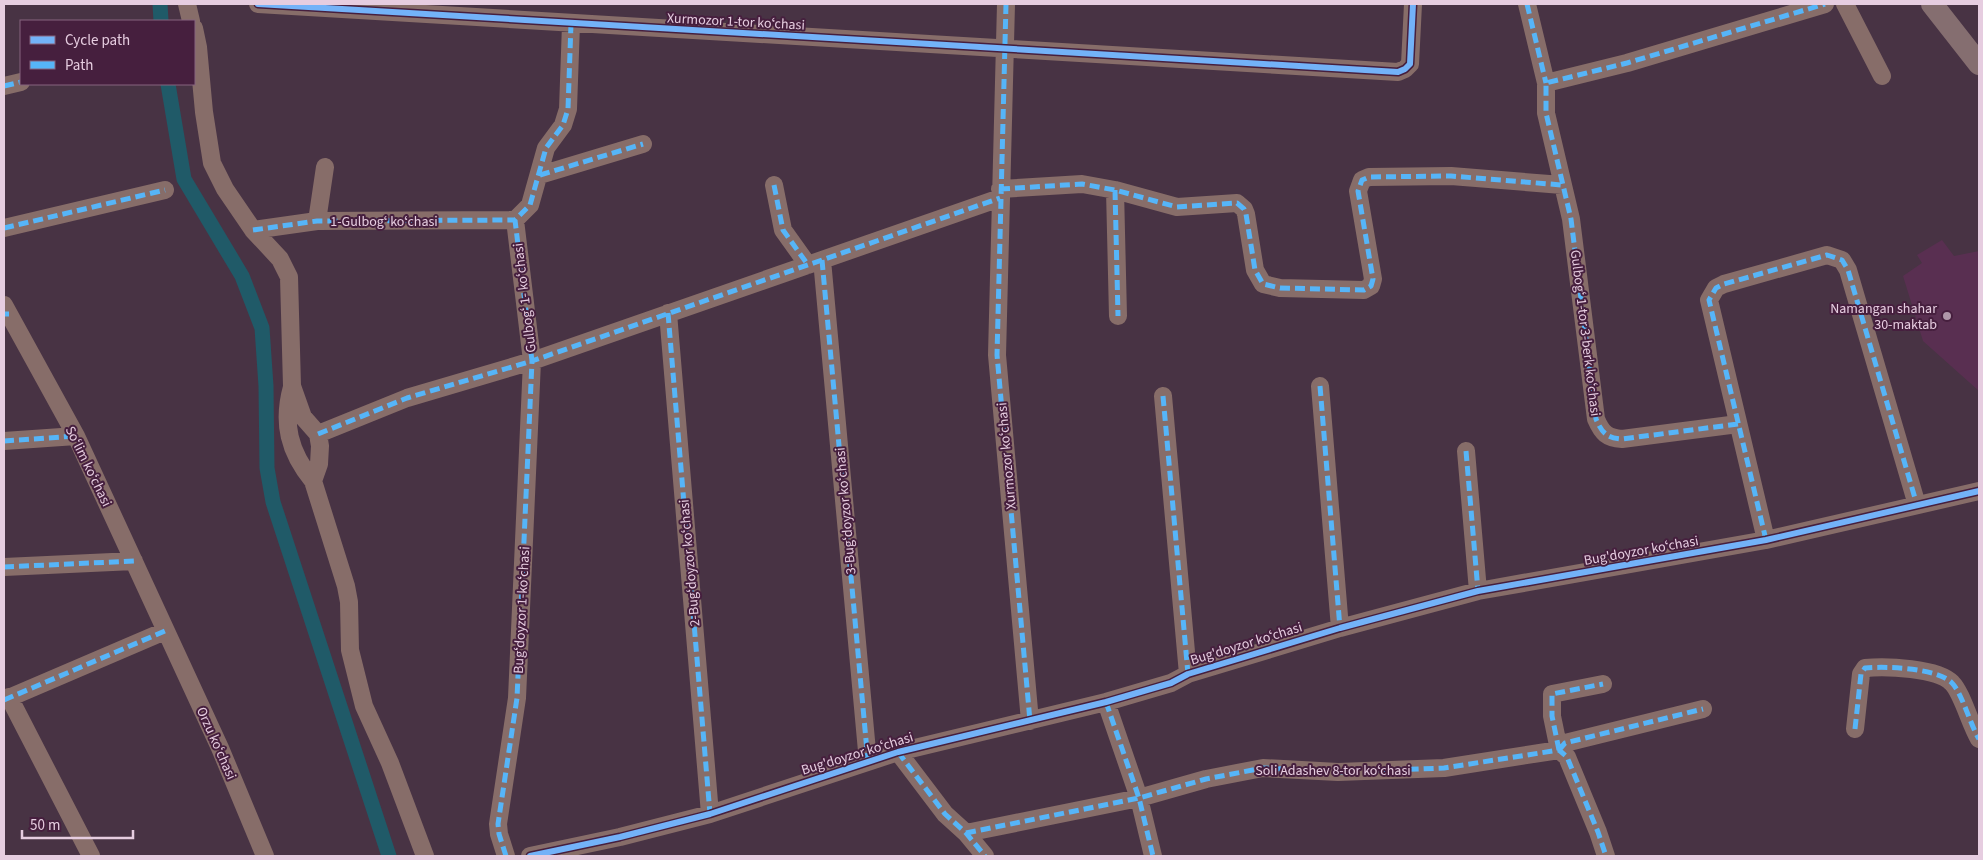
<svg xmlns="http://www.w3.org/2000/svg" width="1983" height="860" font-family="'Source Sans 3',sans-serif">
<rect width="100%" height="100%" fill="#483344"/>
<path fill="#592f51" d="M 1942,240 L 1954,256 L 1979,251 L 1979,391 L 1923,341 L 1903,276 L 1922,263 L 1917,255 Z"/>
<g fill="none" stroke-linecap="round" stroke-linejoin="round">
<path stroke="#205a68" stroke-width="15" d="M 160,4 L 161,21
M 168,84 L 184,179 L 242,276 L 262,328 L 266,386 L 267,468 L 273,502 L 389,856"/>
<path stroke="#876d69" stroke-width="18" d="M 187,4 L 191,21
M 258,4 L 1398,72 L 1405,69 L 1410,64 L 1413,4
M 1006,4 L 997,355 L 1030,721
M 1527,4 L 1546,83
M 1845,4 L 1882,76
M 194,28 L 198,47 L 204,112 L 212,163 L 225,189 L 253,230 L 280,259 L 289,277 L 292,386 L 303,417 L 318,434 L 320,446 L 319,464 L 313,481 L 346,586 L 349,602 L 350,650 L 364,706 L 390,763 L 425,856
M 4,86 L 21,82
M 540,175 L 643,144
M 774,185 L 783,230 L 808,265
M 1000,189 L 1082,184 L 1115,190 L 1177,207 L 1237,203 L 1244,209 L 1246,214 L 1255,270 L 1263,284 L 1280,288 L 1364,290 L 1371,286 L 1373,279 L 1358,191 L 1362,180 L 1369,177 L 1451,176 L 1562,185
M 1115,190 L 1118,316
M 317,221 L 325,167
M 4,228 L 165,190
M 253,230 L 317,221 L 515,220
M 822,260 L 868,762
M 4,305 L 76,436 L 220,748 L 265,856
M 668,313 L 710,814
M 1320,386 L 1340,628
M 292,387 C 282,423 289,452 313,481
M 1163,396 L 1188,674
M 1738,424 L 1622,439 C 1607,438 1602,433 1596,419 L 1571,219 L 1546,113 L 1546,83 L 1627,63 L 1825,4
M 318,434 L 407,398 L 532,361 L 515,220 L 530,205 L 546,148 L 563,125 L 568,109 L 571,24
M 4,441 L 76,436
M 1466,451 L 1478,591
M 1766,540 L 1709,300 L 1716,288 L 1724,284 L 1827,255 L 1842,260 L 1848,270 L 1917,505
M 4,567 L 134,561
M 9,697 L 91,856
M 4,700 L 165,631
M 1106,702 L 1139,798 L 1153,856
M 1855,729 L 1861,674 L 1865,668 C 1886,666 1938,668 1952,683 C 1962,693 1970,724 1979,739
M 1559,750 L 1565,743 L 1703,709
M 1559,750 L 1552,716 L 1552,694 L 1603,684
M 898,752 L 945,814 L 966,833 L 985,856
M 966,833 L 1139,798 L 1206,779 L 1263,768 L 1338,772 L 1444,768 L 1559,750 L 1567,757 L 1598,832 L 1606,856
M 506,856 L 499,834 L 498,824 L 517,698 L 532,361 L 1000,198
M 530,856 L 620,837 L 710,814 L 898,752 L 1106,702 L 1171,683 L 1188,674 L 1340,628 L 1478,591 L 1766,540 L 1979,491"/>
<path stroke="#856e70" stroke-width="22" d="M 1932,4 L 1979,64"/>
<path stroke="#56b5f8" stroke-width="5" stroke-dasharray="10 5" stroke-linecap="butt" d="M 1006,4 L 997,355 L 1030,721
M 1527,4 L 1546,83
M 4,86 L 21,82
M 540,175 L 643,144
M 774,185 L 783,230 L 808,265
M 1000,189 L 1082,184 L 1115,190 L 1177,207 L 1237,203 L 1244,209 L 1246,214 L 1255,270 L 1263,284 L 1280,288 L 1364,290 L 1371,286 L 1373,279 L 1358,191 L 1362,180 L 1369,177 L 1451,176 L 1562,185
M 1115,190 L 1118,316
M 4,228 L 165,190
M 253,230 L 317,221 L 515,220
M 822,260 L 868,762
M 668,313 L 710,814
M 4,314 L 9,314
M 1320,386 L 1340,628
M 1163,396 L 1188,674
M 1738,424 L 1622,439 C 1607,438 1602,433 1596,419 L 1571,219 L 1546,113 L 1546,83 L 1627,63 L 1825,4
M 318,434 L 407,398 L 532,361 L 515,220 L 530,205 L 546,148 L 563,125 L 568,109 L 571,24
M 4,441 L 76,436
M 1466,451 L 1478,591
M 1766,540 L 1709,300 L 1716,288 L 1724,284 L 1827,255 L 1842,260 L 1848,270 L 1917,505
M 4,567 L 134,561
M 4,700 L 165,631
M 1106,702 L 1139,798 L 1153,856
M 1855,729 L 1861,674 L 1865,668 C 1886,666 1938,668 1952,683 C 1962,693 1970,724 1979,739
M 1559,750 L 1565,743 L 1703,709
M 1559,750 L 1552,716 L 1552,694 L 1603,684
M 898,752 L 945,814 L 966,833 L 985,856
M 966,833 L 1139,798 L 1206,779 L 1263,768 L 1338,772 L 1444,768 L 1559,750 L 1567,757 L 1598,832 L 1606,856
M 506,856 L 499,834 L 498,824 L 517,698 L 532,361 L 1000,198"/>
<defs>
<path id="cycleway" d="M 258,4 L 1398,72 L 1405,69 L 1410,64 L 1413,4
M 530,856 L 620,837 L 710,814 L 898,752 L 1106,702 L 1171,683 L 1188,674 L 1340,628 L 1478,591 L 1766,540 L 1979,491"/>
</defs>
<use href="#cycleway" stroke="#461f3e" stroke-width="9"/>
<use href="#cycleway" stroke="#73b2f8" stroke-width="6"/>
</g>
<circle fill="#af97a9" stroke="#461f3e" stroke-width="2" cx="1947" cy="316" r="5"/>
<g text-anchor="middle" stroke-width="4" stroke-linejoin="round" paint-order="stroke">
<g font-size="14" fill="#e6cde0" stroke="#461f3e">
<text transform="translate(736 21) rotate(3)" y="5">Xurmozor 1-tor koʻchasi</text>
<text x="384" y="226">1-Gulbogʻ koʻchasi</text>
<text transform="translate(524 298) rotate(-97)" y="5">Gulbogʻ 1- koʻchasi</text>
<text transform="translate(1586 333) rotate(83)" y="5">Gulbogʻ 1-tor 3-berk koʻchasi</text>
<text transform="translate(1006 456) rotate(-95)" y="5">Xurmozor koʻchasi</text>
<text transform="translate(89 466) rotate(64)" y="5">Soʻlim koʻchasi</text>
<text transform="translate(845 511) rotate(-95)" y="5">3-Bugʻdoyzor koʻchasi</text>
<text transform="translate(1641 550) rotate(-10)" y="5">Bug'doyzor koʻchasi</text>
<text transform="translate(689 563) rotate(-95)" y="5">2-Bugʻdoyzor koʻchasi</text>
<text transform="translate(521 610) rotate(-87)" y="5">Bugʻdoyzor 1-koʻchasi</text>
<text transform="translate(1246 643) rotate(-17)" y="5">Bug'doyzor koʻchasi</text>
<text transform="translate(217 743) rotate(66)" y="5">Orzu koʻchasi</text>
<text transform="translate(857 753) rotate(-17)" y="5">Bug'doyzor koʻchasi</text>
<text x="1333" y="775">Soli Adashev 8-tor koʻchasi</text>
</g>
<g font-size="14" fill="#e6cde0" stroke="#461f3e" text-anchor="end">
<text x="1937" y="313">Namangan shahar<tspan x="1937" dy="16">30-maktab</tspan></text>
</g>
</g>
<rect width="1983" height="860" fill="none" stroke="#e6cde0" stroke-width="10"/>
<rect x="20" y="20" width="175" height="65" fill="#461f3e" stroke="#86657f"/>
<rect x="30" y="36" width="25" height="8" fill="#73b2f8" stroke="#86657f"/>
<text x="65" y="45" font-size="15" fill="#e6cde0">Cycle path</text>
<rect x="30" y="61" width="25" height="8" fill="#56b5f8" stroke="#86657f"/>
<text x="65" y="70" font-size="15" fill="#e6cde0">Path</text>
<path d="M22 830v8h111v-8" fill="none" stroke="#e6cde0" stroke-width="2.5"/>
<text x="30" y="830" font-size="15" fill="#e6cde0" stroke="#461f3e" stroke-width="4" paint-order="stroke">50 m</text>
</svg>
